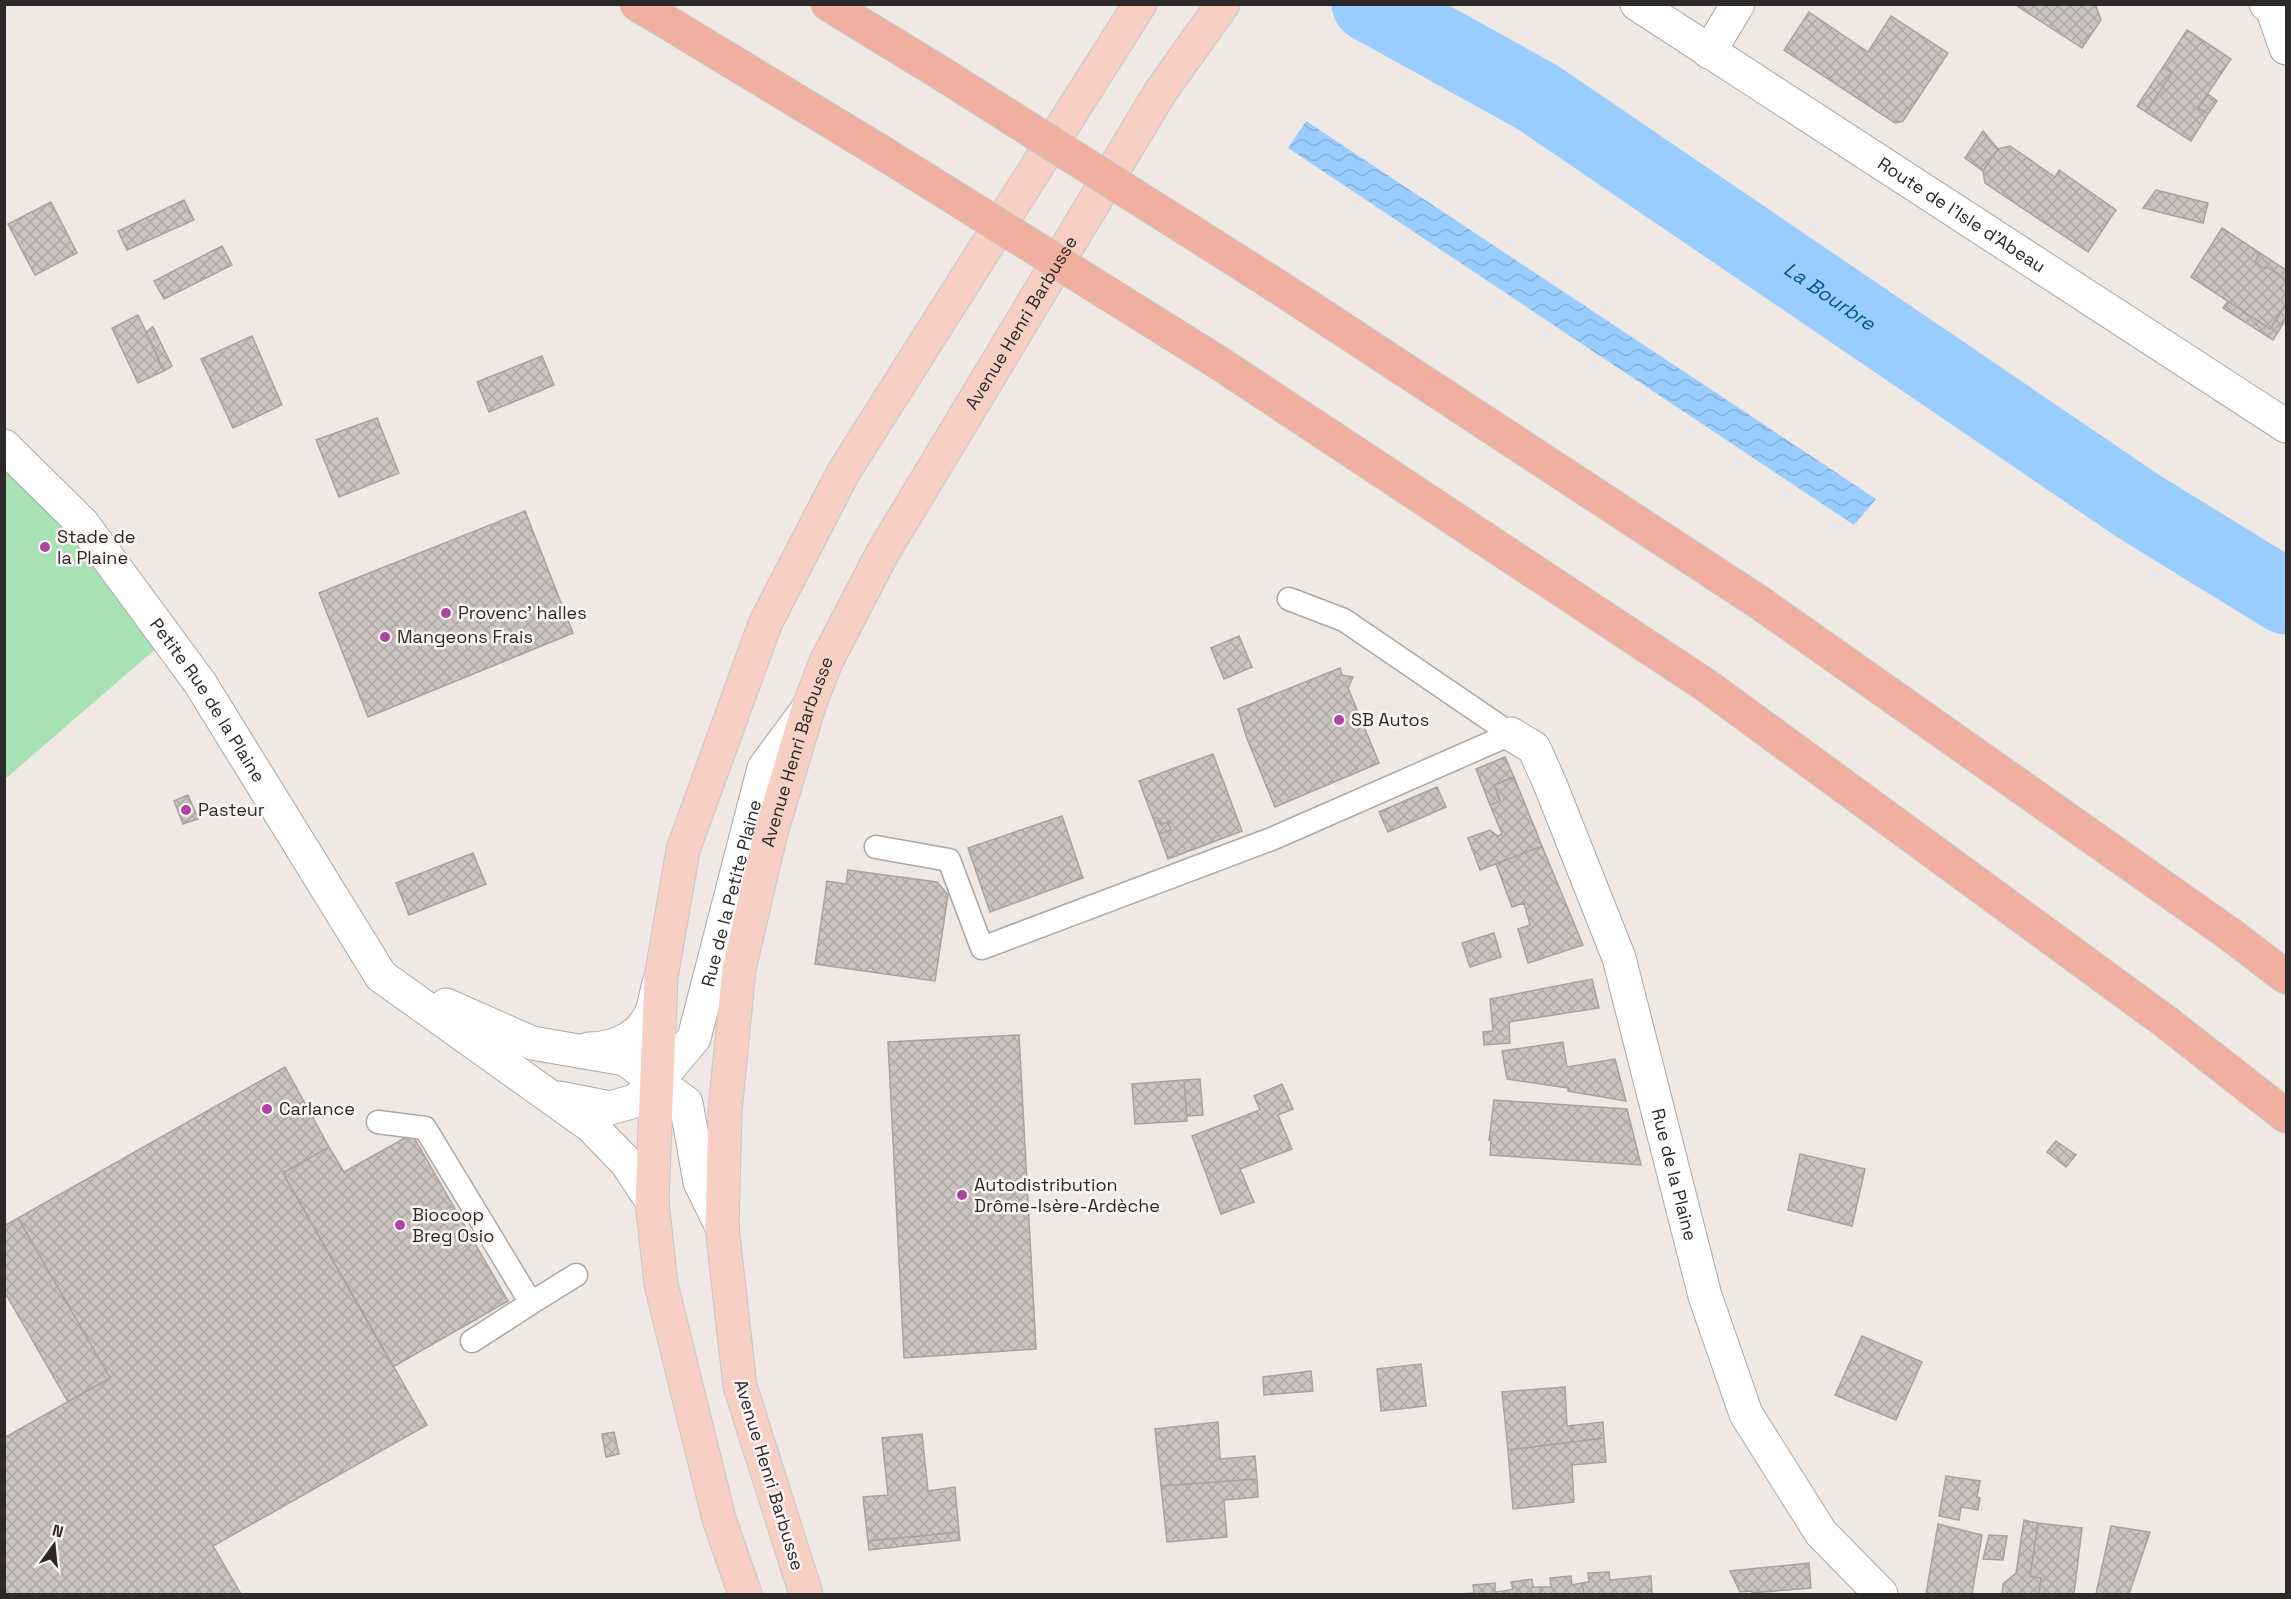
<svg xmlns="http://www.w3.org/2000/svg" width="2291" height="1599" font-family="'Space Grotesk',sans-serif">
<defs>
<pattern id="water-waves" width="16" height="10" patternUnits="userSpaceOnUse" patternTransform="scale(1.5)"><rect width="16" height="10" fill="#99cdff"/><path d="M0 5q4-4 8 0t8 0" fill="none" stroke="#84b0db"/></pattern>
<pattern id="building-cross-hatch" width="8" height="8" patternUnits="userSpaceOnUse" patternTransform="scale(1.5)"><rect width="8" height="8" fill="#cbc3bf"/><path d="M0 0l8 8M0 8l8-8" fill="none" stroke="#aea8a4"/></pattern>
</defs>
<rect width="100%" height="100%" fill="#efe8e3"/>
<path fill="#a7e2b4" d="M 4,455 L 167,639 L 5,779 L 4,779 Z"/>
<path fill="url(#water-waves)" d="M 1306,121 L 1876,499 L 1854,525 L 1288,148 Z"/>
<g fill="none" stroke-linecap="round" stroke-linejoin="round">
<path stroke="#99cdff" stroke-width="75" id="s1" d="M 1369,4 L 1537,97 L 2138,506 L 2286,597"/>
</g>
<path fill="url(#building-cross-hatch)" stroke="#a9a29e" stroke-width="1.5" d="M 2014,4 L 2095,4 L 2101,20 L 2082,48 Z
M 1809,12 L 1868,52 L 1891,16 L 1948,53 L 1903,121 L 1895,123 L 1784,50 Z
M 2187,30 L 2231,59 L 2198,108 L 2208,114 L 2191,141 L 2146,112 L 2172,73 L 2163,67 Z
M 2163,67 L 2172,73 L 2146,112 L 2137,106 Z
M 2208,94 L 2217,101 L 2208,114 L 2198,108 Z
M 1983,131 L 1998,149 L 1983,171 L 1965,158 Z
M 2010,146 L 2055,177 L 2059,170 L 2116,210 L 2088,252 L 1985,183 L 1983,171 L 1998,149 Z
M 2156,190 L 2208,203 L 2203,223 L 2143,208 Z
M 184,200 L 194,220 L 127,250 L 118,231 Z
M 51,202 L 77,253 L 35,275 L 8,224 Z
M 2222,228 L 2260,253 L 2255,262 L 2265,269 L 2267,267 L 2286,280 L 2286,304 L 2270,329 L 2191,277 Z
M 222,246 L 232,265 L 164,299 L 154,281 Z
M 2260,253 L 2286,270 L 2286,280 L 2267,267 L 2265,269 L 2255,262 Z
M 2228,301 L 2270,329 L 2286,304 L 2286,319 L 2273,340 L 2223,308 Z
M 138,315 L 164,371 L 138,383 L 112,328 Z
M 153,327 L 172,366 L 164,371 L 146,332 Z
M 252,336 L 282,405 L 233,428 L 201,359 Z
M 542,356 L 554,385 L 489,412 L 477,382 Z
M 377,418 L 399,473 L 339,497 L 316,440 Z
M 525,511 L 573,633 L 368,717 L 319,593 Z
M 1239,636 L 1252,667 L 1224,679 L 1211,648 Z
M 1340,668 L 1342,675 L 1353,677 L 1348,688 L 1379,763 L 1275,807 L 1246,736 L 1238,709 Z
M 1213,754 L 1242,831 L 1168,859 L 1159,834 L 1171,830 L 1168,822 L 1162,824 L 1157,817 L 1153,818 L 1139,781 Z
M 1505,757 L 1514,777 L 1494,785 L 1500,801 L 1490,805 L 1476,769 Z
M 1514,777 L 1542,846 L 1480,870 L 1468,838 L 1490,830 L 1498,836 L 1502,834 L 1490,805 L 1500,801 L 1494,785 Z
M 1437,787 L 1446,807 L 1388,832 L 1379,812 Z
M 188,795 L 198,819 L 183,824 L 174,801 Z
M 1062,816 L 1083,878 L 990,912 L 968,848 Z
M 1157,817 L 1162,824 L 1168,822 L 1171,830 L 1159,834 L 1153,818 Z
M 1542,846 L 1583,945 L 1528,963 L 1518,929 L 1530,925 L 1524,903 L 1512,907 L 1496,864 Z
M 473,853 L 486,884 L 409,915 L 396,883 Z
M 848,870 L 937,882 L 948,895 L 935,981 L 815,964 L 827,881 L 846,884 Z
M 1494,933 L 1501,957 L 1470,967 L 1462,943 Z
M 1592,979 L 1599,1008 L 1509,1022 L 1510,1043 L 1484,1045 L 1483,1032 L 1493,1031 L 1490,999 Z
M 1019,1035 L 1036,1349 L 904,1358 L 888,1042 Z
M 1563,1042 L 1567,1067 L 1615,1059 L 1626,1101 L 1568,1091 L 1568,1088 L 1507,1079 L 1502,1051 Z
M 285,1067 L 329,1147 L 283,1173 L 427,1425 L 213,1546 L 241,1594 L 4,1594 L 4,1438 L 110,1378 L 18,1218 Z
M 1200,1079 L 1203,1115 L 1187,1116 L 1184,1080 Z
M 1184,1080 L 1187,1121 L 1135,1124 L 1132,1084 Z
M 1282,1084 L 1293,1109 L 1278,1115 L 1292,1149 L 1240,1169 L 1254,1202 L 1221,1214 L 1192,1136 L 1260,1110 L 1254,1096 Z
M 1494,1100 L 1627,1109 L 1641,1165 L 1490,1155 L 1491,1139 L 1489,1140 Z
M 412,1134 L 508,1301 L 393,1367 L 283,1173 L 329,1147 L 344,1172 Z
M 2056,1141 L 2076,1155 L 2066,1167 L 2047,1152 Z
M 1800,1154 L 1865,1169 L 1852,1226 L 1788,1210 Z
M 18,1218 L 110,1378 L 68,1402 L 4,1291 L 4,1226 Z
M 1862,1336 L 1922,1362 L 1896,1420 L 1835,1395 Z
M 1421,1364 L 1426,1406 L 1381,1411 L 1377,1369 Z
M 1311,1371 L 1313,1391 L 1264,1395 L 1263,1377 Z
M 1565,1387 L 1567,1426 L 1603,1422 L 1604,1438 L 1508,1450 L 1502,1392 Z
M 1218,1422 L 1220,1459 L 1255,1456 L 1257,1479 L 1161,1486 L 1155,1429 Z
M 614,1432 L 619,1454 L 606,1457 L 602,1434 Z
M 922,1434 L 928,1491 L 955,1487 L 959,1532 L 868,1541 L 863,1497 L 888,1495 L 882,1438 Z
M 1604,1438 L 1606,1462 L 1572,1465 L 1574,1502 L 1513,1509 L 1508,1450 Z
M 1946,1476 L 1980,1481 L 1977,1497 L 1980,1498 L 1978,1510 L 1961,1507 L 1959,1520 L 1939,1516 Z
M 1257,1479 L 1258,1497 L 1224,1500 L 1227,1537 L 1167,1542 L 1161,1486 Z
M 2024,1520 L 2038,1523 L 2030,1576 L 2041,1578 L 2039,1594 L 2002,1594 L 2003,1584 L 2016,1573 Z
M 2038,1523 L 2082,1528 L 2074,1594 L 2039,1594 L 2041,1578 L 2030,1576 Z
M 1938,1524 L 1982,1535 L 1972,1594 L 1926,1594 Z
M 2111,1526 L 2150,1532 L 2129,1594 L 2096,1594 Z
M 959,1532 L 960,1540 L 869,1550 L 868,1541 Z
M 1989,1535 L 2007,1536 L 2003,1560 L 1983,1559 Z
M 1809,1563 L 1811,1588 L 1752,1593 L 1752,1591 L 1740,1592 L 1730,1571 Z
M 1609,1572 L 1610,1580 L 1651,1576 L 1652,1594 L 1584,1594 L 1582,1583 L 1589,1582 L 1588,1573 Z
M 1571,1576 L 1572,1585 L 1582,1583 L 1584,1594 L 1541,1594 L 1541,1587 L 1551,1587 L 1550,1578 Z
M 1532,1579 L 1533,1587 L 1541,1587 L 1541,1594 L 1505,1594 L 1504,1591 L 1513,1589 L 1511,1582 Z
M 1495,1583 L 1495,1592 L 1504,1591 L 1505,1594 L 1459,1594 L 1474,1593 L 1473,1585 Z"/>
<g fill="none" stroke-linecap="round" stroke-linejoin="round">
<defs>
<path id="service" d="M 1289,599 L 1344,620 L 1511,734
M 876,847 L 949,860 L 982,948 L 1274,838 L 1511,734
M 378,1122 L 425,1128 L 531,1303 L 472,1341
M 531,1303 L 576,1275"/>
<g id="minor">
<path d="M 2266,4 L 2272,8 L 2286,48"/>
<path d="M 1709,52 L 1738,4"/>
<path id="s2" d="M 4,446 L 83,524 L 200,683 L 381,976 L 591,1126 L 626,1162 L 652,1201"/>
<path id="s3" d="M 1511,734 L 1534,748 L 1550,784 L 1619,958 L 1705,1296 L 1746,1414 L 1821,1533 L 1881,1594"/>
<path d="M 446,1005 L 532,1043 L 625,1059 L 686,1103 L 700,1182 L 722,1227"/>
<path d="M 589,1049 C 613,1049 638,1039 650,1016 C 655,1006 656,993 659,983"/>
<path id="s4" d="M 559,1098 L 610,1108 L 635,1101 L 656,1083 L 694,1038 L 764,768 L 807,710"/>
</g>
<g id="tertiary">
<path id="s5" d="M 1637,4 L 2286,426"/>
</g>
<g id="primary">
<path d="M 745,1594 L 719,1519 L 661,1284 L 652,1201 L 661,978 L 683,850 L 765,624 L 843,473 L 1140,4"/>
<path id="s6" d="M 806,1594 L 740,1386 L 722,1227 L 725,1111 L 739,969 L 770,836 L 809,706 L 826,662 L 882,554 L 1161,91 L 1223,4"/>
</g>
<path id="motorway" d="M 637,4 L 886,155
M 828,4 L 939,72
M 1269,281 L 1760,603 L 2231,935 L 2286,977
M 1219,363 L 1707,686 L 2166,1022 L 2286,1116"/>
</defs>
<use href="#service" stroke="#aea7a3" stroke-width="25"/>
<use href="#minor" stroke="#aea7a3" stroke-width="35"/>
<use href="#tertiary" stroke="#aea7a3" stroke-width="35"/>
<use href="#primary" stroke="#c8c7c7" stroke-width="35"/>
<use href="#motorway" stroke="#c8c7c7" stroke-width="35"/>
<use href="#service" stroke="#fff" stroke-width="22"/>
<use href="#minor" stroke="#fff" stroke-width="33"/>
<use href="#tertiary" stroke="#fff" stroke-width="33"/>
<use href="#primary" stroke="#f7cfc5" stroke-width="33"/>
<use href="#motorway" stroke="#f1af9f" stroke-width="33"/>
<defs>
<path id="motorway-bridge" d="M 939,72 L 1269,281
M 886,155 L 1219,363"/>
</defs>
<use href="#motorway-bridge" stroke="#c8c7c7" stroke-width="35" stroke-linecap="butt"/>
<use href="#motorway-bridge" stroke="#f1af9f" stroke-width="33"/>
</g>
<g fill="#ad44a5" stroke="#fdf5f1" stroke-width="2">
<circle cx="45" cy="547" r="6"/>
<circle cx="446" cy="613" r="6"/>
<circle cx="385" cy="637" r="6"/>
<circle cx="1339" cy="720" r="6"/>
<circle cx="186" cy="810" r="6"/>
<circle cx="267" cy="1109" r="6"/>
<circle cx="962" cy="1195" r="6"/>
<circle cx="400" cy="1225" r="6"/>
</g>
<g text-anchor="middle" stroke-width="5" stroke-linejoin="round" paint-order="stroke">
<g font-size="18" fill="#2c2928" stroke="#fdf5f1">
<text dy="6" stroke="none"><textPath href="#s5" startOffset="387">Route de l'Isle d'Abeau</textPath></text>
<text dy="6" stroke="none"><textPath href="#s6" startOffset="1348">Avenue Henri Barbusse</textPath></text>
<text dy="6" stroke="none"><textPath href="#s2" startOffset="327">Petite Rue de la Plaine</textPath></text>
<text dy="6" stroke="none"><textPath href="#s6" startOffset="862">Avenue Henri Barbusse</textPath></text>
<text dy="6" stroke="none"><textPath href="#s4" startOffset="314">Rue de la Petite Plaine</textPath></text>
<text dy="6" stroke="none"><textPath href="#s3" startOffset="477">Rue de la Plaine</textPath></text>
<text transform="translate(769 1475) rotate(73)" y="6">Avenue Henri Barbusse</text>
</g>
<g font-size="18" fill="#2c2928" stroke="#fdf5f1" text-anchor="start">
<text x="57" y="543">Stade de<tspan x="57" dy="21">la Plaine</tspan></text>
<text x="458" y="619">Provenc' halles</text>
<text x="397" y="643">Mangeons Frais</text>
<text x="1351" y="726">SB Autos</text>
<text x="198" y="816">Pasteur</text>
<text x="279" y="1115">Carlance</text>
<text x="974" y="1191">Autodistribution<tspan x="974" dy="21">Drôme-Isère-Ardèche</tspan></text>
<text x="412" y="1221">Biocoop<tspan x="412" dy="21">Breg Osio</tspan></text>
</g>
<g font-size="20" font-style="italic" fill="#08558d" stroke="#fdf5f1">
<text dy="7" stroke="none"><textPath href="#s1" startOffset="546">La Bourbre</textPath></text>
</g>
</g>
<rect width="2291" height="1599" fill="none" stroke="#2c2928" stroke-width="12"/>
<g transform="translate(54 1545) rotate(15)" stroke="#fdf5f1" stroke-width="4.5" paint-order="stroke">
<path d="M0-4.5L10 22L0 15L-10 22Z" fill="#2c2928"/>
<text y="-9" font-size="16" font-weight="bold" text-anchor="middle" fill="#2c2928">N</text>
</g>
</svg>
